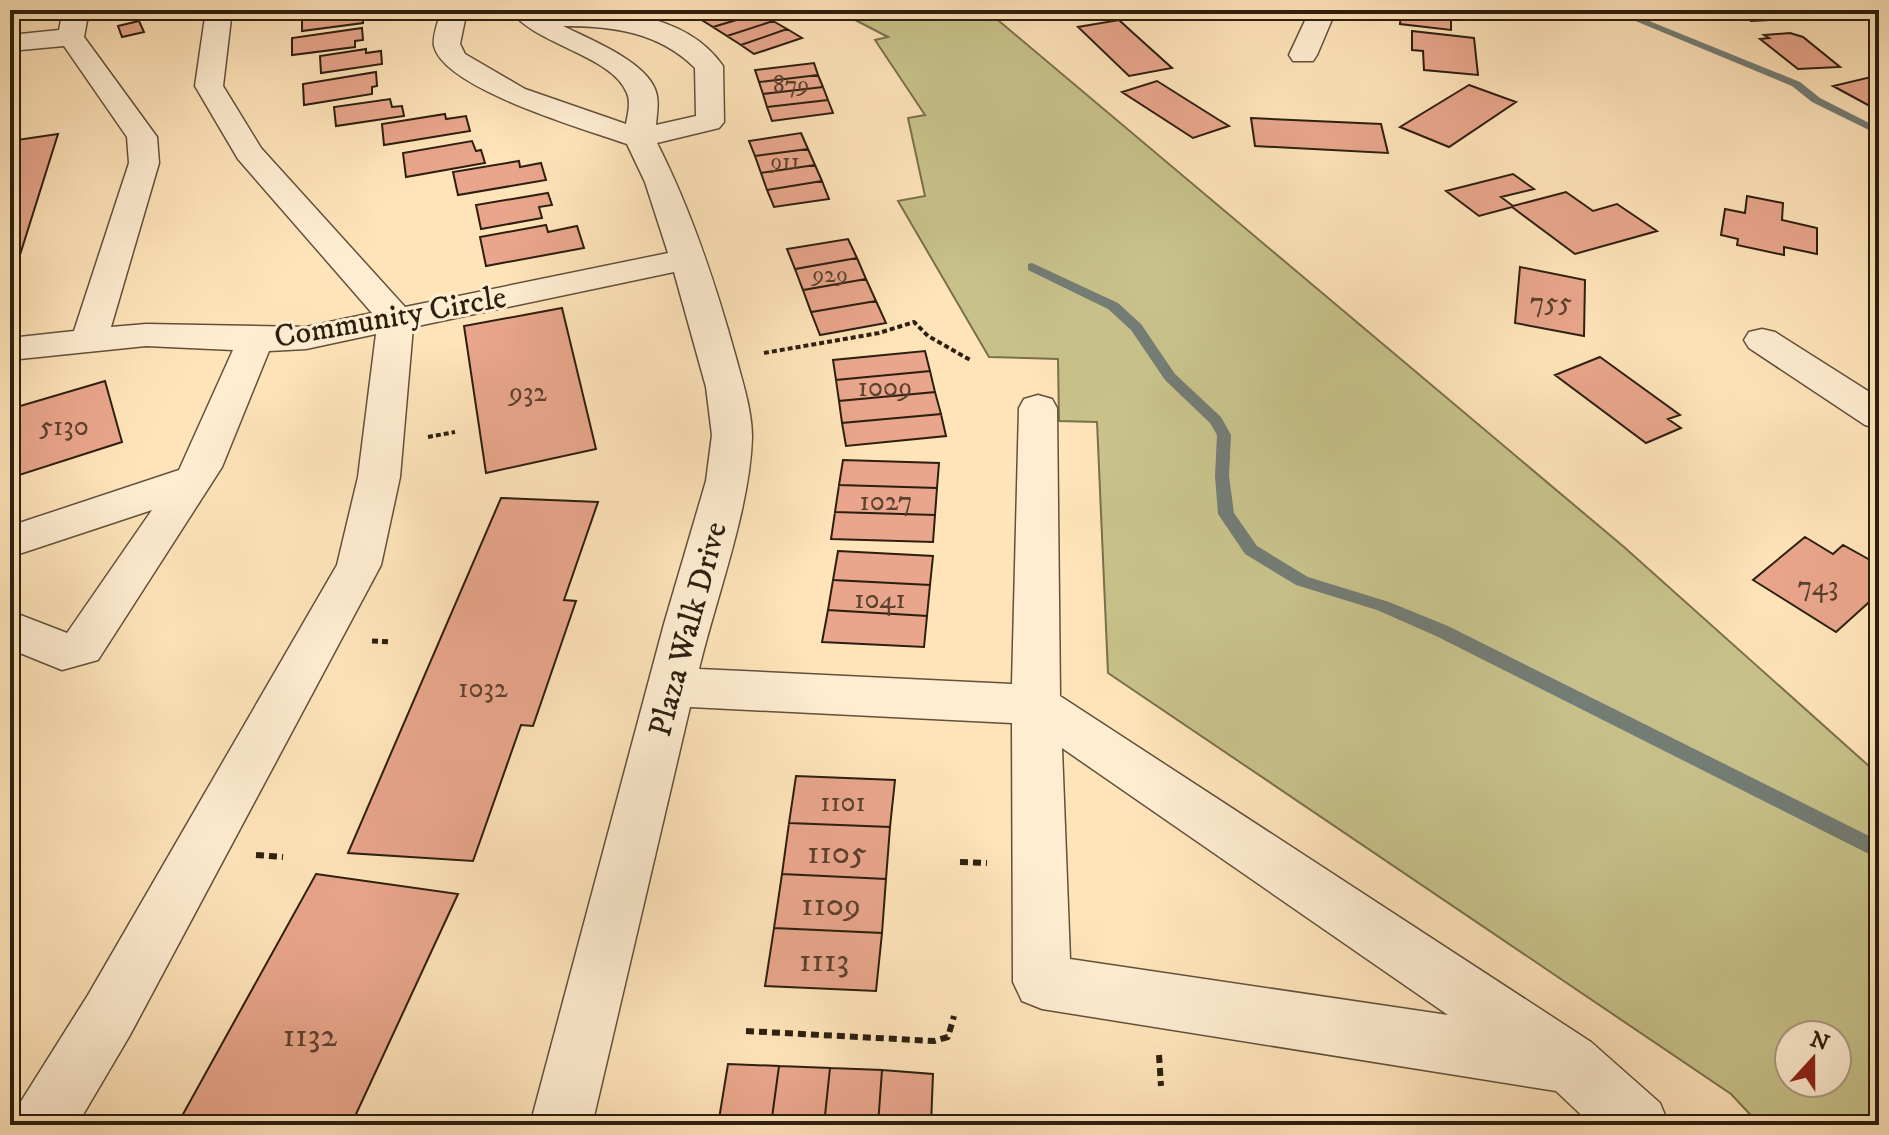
<svg xmlns="http://www.w3.org/2000/svg" width="1889" height="1135" font-family="'IM FELL DW Pica',serif">
<rect width="100%" height="100%" fill="#ffe4ba"/>
<filter id="stains"><feTurbulence type="fractalNoise" baseFrequency=".0025" numOctaves="4"/><feColorMatrix values="0 0 0 0 .2 0 0 0 0 .09 0 0 0 0 .02 0 0 0 .5 -.17"/></filter>
<radialGradient id="worn" r=".72"><stop offset=".6" stop-color="#630" stop-opacity="0"/><stop offset="1" stop-color="#630" stop-opacity=".3"/></radialGradient>
<path fill="#c8c28a" stroke="#7a704c" stroke-width="2" fill-rule="evenodd" d="M 836,10 L 986,10 L 1624,547 L 1879,775 L 1879,1125 L 1760,1125 L 1731,1094 L 1108,673 L 1097,422 L 1059,421 L 1058,359 L 989,357 L 898,201 L 925,196 L 908,118 L 925,115 L 875,40 L 888,37 ZM 1789,1035 L 1837,1035 L 1837,1083 L 1789,1083 Z"/>
<g fill="none" stroke-linecap="round" stroke-linejoin="round">
<path fill="#747d76" fill-rule="evenodd" d="M 1609,10 L 1622,10 L 1800,82 L 1820,98 L 1879,128 L 1879,135 L 1812,102 L 1792,86 Z
M 1032,263 L 1118,303 L 1141,324 L 1175,374 L 1221,417 L 1231,435 L 1229,476 L 1234,513 L 1257,546 L 1308,577 L 1389,602 L 1448,626 L 1879,841 L 1879,859 L 1436,636 L 1377,610 L 1296,585 L 1245,554 L 1218,514 L 1215,476 L 1217,435 L 1210,423 L 1165,380 L 1131,330 L 1108,309 L 1028,270 L 1028,264 Z"/>
</g>
<path fill="#e9a68c" stroke="#2d1f0f" stroke-width="2" d="M 330,10 L 370,10 L 370,15 L 363,16 L 363,23 L 302,31 L 302,14 Z
M 728,10 L 755,10 L 760,13 L 713,27 L 700,19 Z
M 1147,10 L 1206,10 L 1203,19 L 1146,13 Z
M 1401,10 L 1451,10 L 1451,30 L 1400,24 Z
M 1737,10 L 1779,10 L 1790,19 L 1751,21 Z
M 760,13 L 773,21 L 727,36 L 713,27 Z
M 1119,20 L 1131,31 L 1172,68 L 1129,76 L 1078,27 Z
M 139,21 L 144,32 L 122,37 L 118,26 Z
M 773,21 L 787,29 L 741,45 L 727,36 Z
M 362,28 L 363,40 L 355,41 L 355,47 L 292,55 L 292,38 Z
M 787,29 L 802,38 L 754,54 L 741,45 Z
M 1412,31 L 1474,38 L 1478,75 L 1424,70 L 1423,51 L 1412,50 Z
M 1790,33 L 1803,37 L 1840,67 L 1798,69 L 1760,39 L 1769,38 L 1764,35 Z
M 366,49 L 366,53 L 381,51 L 382,64 L 321,73 L 320,56 Z
M 814,63 L 818,75 L 759,82 L 755,70 Z
M 376,72 L 377,86 L 372,87 L 372,94 L 304,105 L 303,84 Z
M 818,75 L 823,87 L 763,94 L 759,82 Z
M 1871,77 L 1879,82 L 1879,111 L 1833,86 Z
M 1157,81 L 1219,120 L 1229,126 L 1193,138 L 1122,92 Z
M 1469,85 L 1516,102 L 1449,147 L 1400,127 Z
M 823,87 L 828,100 L 767,107 L 763,94 Z
M 390,99 L 392,107 L 402,106 L 404,116 L 336,126 L 334,107 Z
M 828,100 L 833,113 L 772,121 L 767,107 Z
M 445,114 L 446,119 L 466,116 L 470,131 L 384,145 L 382,124 Z
M 1251,118 L 1381,124 L 1388,153 L 1255,146 Z
M 801,133 L 808,149 L 755,156 L 749,141 Z
M 58,134 L 13,277 L 10,278 L 10,141 Z
M 472,141 L 476,151 L 481,150 L 485,163 L 406,177 L 403,153 Z
M 808,149 L 815,165 L 761,173 L 755,156 Z
M 519,161 L 520,167 L 541,163 L 546,180 L 458,195 L 453,172 Z
M 815,165 L 822,181 L 767,190 L 761,173 Z
M 1513,174 L 1534,189 L 1501,197 L 1513,206 L 1566,192 L 1593,211 L 1617,204 L 1657,231 L 1575,254 L 1512,207 L 1479,216 L 1446,191 Z
M 822,181 L 829,199 L 774,207 L 767,190 Z
M 548,193 L 552,205 L 539,207 L 542,218 L 481,229 L 476,205 Z
M 1747,196 L 1783,203 L 1782,220 L 1817,228 L 1817,254 L 1784,247 L 1784,255 L 1737,245 L 1738,239 L 1721,235 L 1725,209 L 1745,213 Z
M 546,225 L 548,232 L 577,226 L 584,248 L 486,266 L 480,237 Z
M 848,239 L 857,258 L 795,269 L 787,249 Z
M 857,258 L 866,279 L 803,290 L 795,269 Z
M 1520,267 L 1585,280 L 1584,336 L 1515,323 Z
M 866,279 L 876,301 L 811,312 L 803,290 Z
M 876,301 L 886,323 L 820,335 L 811,312 Z
M 562,308 L 596,449 L 486,473 L 464,326 Z
M 925,351 L 930,371 L 836,380 L 833,360 Z
M 1600,357 L 1680,415 L 1668,419 L 1681,428 L 1646,443 L 1555,375 Z
M 930,371 L 935,392 L 839,401 L 836,380 Z
M 105,381 L 122,442 L 10,478 L 10,409 Z
M 935,392 L 941,414 L 842,423 L 839,401 Z
M 941,414 L 946,436 L 846,446 L 842,423 Z
M 843,460 L 939,463 L 937,488 L 839,485 Z
M 839,485 L 937,488 L 935,515 L 835,512 Z
M 501,498 L 598,502 L 564,600 L 576,601 L 533,726 L 521,725 L 473,861 L 348,853 Z
M 835,512 L 935,515 L 933,542 L 831,539 Z
M 1805,537 L 1833,554 L 1843,545 L 1879,565 L 1879,581 L 1870,589 L 1877,595 L 1836,632 L 1753,580 Z
M 838,551 L 933,556 L 930,585 L 833,580 Z
M 833,580 L 930,585 L 927,616 L 828,610 Z
M 828,610 L 927,616 L 924,647 L 822,642 Z
M 796,776 L 895,780 L 890,827 L 789,823 Z
M 789,823 L 890,827 L 886,879 L 782,874 Z
M 316,874 L 458,894 L 351,1125 L 177,1125 Z
M 782,874 L 886,879 L 882,933 L 774,928 Z
M 774,928 L 882,933 L 876,991 L 765,986 Z
M 728,1064 L 779,1066 L 771,1125 L 718,1125 Z
M 779,1066 L 830,1068 L 824,1125 L 771,1125 Z
M 830,1068 L 882,1070 L 878,1125 L 824,1125 Z
M 882,1070 L 933,1074 L 931,1125 L 878,1125 Z"/>
<g fill="none" stroke-linecap="round" stroke-linejoin="round">
<defs>
<path id="minor" d="M 63,10 L 89,10 L 84,37 L 157,137 L 159,163 L 111,327 L 146,324 L 306,327 L 372,313 L 238,159 L 195,86 L 206,10 L 232,10 L 223,86 L 261,148 L 405,307 L 668,253 L 645,182 L 627,144 C 587,130 444,89 434,46 C 432,36 439,20 441,10 L 467,10 L 460,44 L 465,54 L 525,89 L 626,124 C 628,113 631,103 627,93 C 612,55 535,45 510,10 C 578,10 678,1 723,66 L 724,122 L 719,128 L 657,143 C 691,210 715,282 735,354 C 742,380 752,410 752,437 C 750,509 716,598 699,669 L 1012,684 L 1019,408 L 1024,399 L 1038,395 L 1052,399 L 1057,408 L 1060,696 L 1591,1042 L 1660,1103 L 1669,1125 L 1592,1125 L 1556,1091 L 1042,1009 L 1022,1001 L 1013,982 L 1012,723 L 690,707 L 592,1125 L 530,1125 L 664,624 L 706,481 L 712,435 L 706,387 L 674,272 L 413,327 L 400,477 L 381,565 L 130,1035 L 77,1125 L 11,1125 L 20,1103 L 88,995 L 337,565 L 358,477 L 376,334 L 306,349 L 269,351 L 222,467 L 98,660 L 62,670 L 10,649 L 10,611 L 67,633 L 152,510 L 10,557 L 10,526 L 179,470 L 233,350 L 146,346 L 10,360 L 10,338 L 74,331 L 129,163 L 127,137 L 64,46 L 10,51 L 10,35 L 59,30 ZM 563,26 C 613,26 659,32 695,68 L 696,116 L 656,125 C 657,112 660,99 654,87 C 642,60 589,39 563,26 ZM 1062,748 L 1448,1015 L 1070,959 Z
M 1310,10 L 1336,10 L 1317,55 L 1313,61 L 1293,61 L 1289,55 Z
M 1862,10 L 1879,10 L 1879,21 L 1870,19 Z
M 1762,329 L 1775,332 L 1879,398 L 1879,429 L 1865,425 L 1749,348 L 1744,340 L 1749,332 Z"/>
</defs>
<use href="#minor" stroke="#62503a" stroke-width="3"/>
<path stroke="#2d1f0f" stroke-width="4" stroke-dasharray="5 3" stroke-linecap="butt" d="M 764,353 L 879,333 L 914,322 L 928,336 L 972,361
M 428,437 L 455,432"/>
<path stroke="#2d1f0f" stroke-width="5" stroke-dasharray="6 4" stroke-linecap="butt" d="M 372,641 L 391,642"/>
<path stroke="#2d1f0f" stroke-width="6" stroke-dasharray="8 5" stroke-linecap="butt" d="M 256,855 L 283,857
M 960,862 L 987,863
M 746,1031 L 934,1041 L 948,1037 L 954,1016
M 1159,1055 L 1161,1086"/>
<use href="#minor" fill="#ffedd2" fill-rule="evenodd"/>
</g>
<g text-anchor="middle" stroke-width="6" stroke-linejoin="round" paint-order="stroke">
<g font-size="24" fill="#5c412e">
<text x="791" y="92">879</text>
<text x="785" y="169">911</text>
<text x="830" y="282">929</text>
</g>
<g font-size="28" fill="#5c412e">
<text x="1551" y="311">755</text>
<text x="885" y="396">1009</text>
<text x="528" y="401">932</text>
<text x="64" y="435">5130</text>
<text x="886" y="510">1027</text>
<text x="1818" y="595">743</text>
<text x="880" y="608">1041</text>
<text x="483" y="697">1032</text>
<text x="843" y="811">1101</text>
</g>
<g font-size="32" fill="#2d1f0f" stroke="#ffedd2">
<text transform="translate(390 316) rotate(-10)" y="11">Community Circle</text>
<text transform="translate(687 629) rotate(-75)" y="11">Plaza Walk Drive</text>
</g>
<g font-size="34" fill="#5c412e">
<text x="837" y="863">1105</text>
<text x="831" y="915">1109</text>
<text x="824" y="971">1113</text>
<text x="310" y="1046">1132</text>
</g>
</g>
<rect width="1889" height="1135" fill="none" stroke="#ffe4ba" stroke-width="40"/>
<rect x="12" y="12" width="1865" height="1111" fill="none" stroke="#2d1f0f" stroke-width="4"/>
<rect x="20" y="20" width="1849" height="1095" fill="none" stroke="#2d1f0f" stroke-width="2"/>
<g transform="translate(1813 1059) rotate(21)"><circle r="38" fill="#ffedd2" stroke="#ab9b84" stroke-width="2"/>
<path d="M0-6L14 30L0 20L-14 30Z" fill="#8f2418"/>
<text y="-12" font-size="22" font-weight="bold" text-anchor="middle" fill="#2d1f0f">N</text>
</g>
<rect width="100%" height="100%" filter="url(#stains)"/>
<rect width="100%" height="100%" fill="url(#worn)"/>
</svg>
